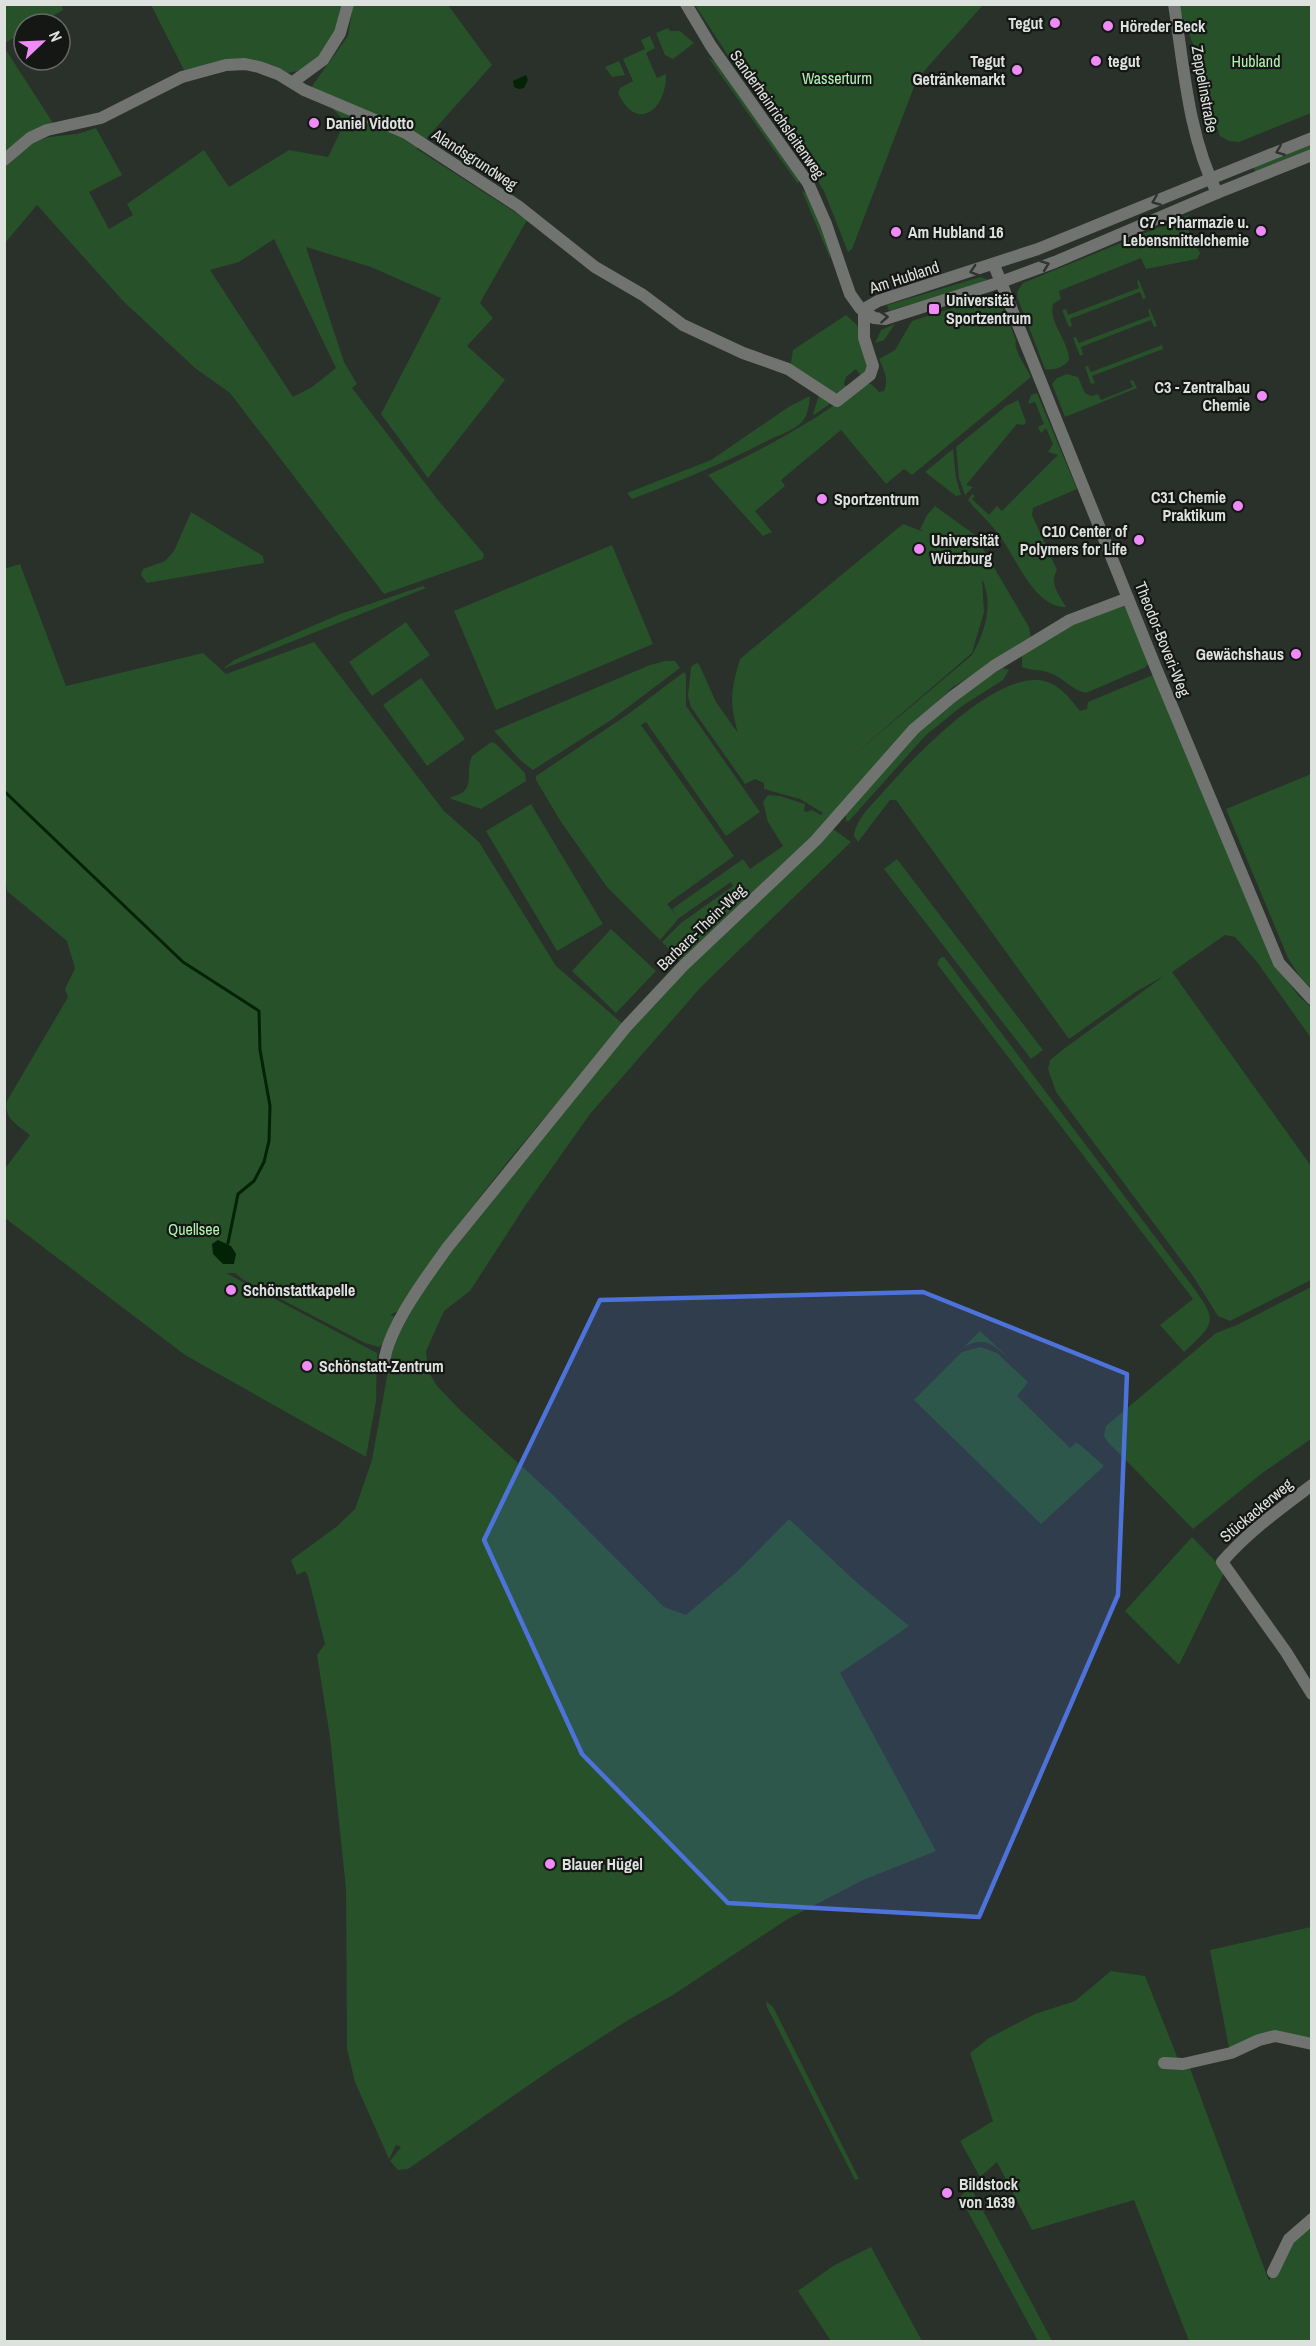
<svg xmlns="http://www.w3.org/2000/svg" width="1316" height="2346" font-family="'Archivo Narrow',sans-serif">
<rect width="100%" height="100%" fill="#2a302a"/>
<path fill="#275129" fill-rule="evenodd" d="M 5,4 L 62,5 L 63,10 L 38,24 L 24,24 L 24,32 L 5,43 Z
M 151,5 L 342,5 L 338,33 L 320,57 L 302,70 L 288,73 L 230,59 L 184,70 Z
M 353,5 L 448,5 L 492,65 L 417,149 L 527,220 L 480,303 L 493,318 L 467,346 L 505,380 L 428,478 L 381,414 L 441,298 L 371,267 L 306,247 L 344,362 L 357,384 L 352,388 L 438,500 L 484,554 L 483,559 L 384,594 L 230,393 L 195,368 L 123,301 L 37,205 L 5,243 L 5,164 L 30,143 L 49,137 L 77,134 L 96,128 L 122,175 L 89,192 L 109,229 L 133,215 L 127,204 L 204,150 L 229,187 L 289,150 L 328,157 L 345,122 L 312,86 L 348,36 ZM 274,239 L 336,368 L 312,387 L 293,397 L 210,270 L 239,262 Z
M 695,5 L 983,5 L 917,79 L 852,249 L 848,252 L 824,191 L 809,167 L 731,60 Z
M 1178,5 L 1311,5 L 1311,113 L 1239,142 L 1229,141 L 1220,136 L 1208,102 L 1202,68 Z
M 668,28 L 670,31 L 680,31 L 694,43 L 673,59 L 665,55 L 656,33 Z
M 650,36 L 655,48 L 646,53 L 657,78 L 666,74 C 667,109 637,134 618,93 L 620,88 L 633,81 L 623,59 L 645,49 L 641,40 Z
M 4,47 L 55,126 L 4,158 Z
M 708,57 L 715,62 L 799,180 L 798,184 Z
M 619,61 L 625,75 L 612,77 L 605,67 Z
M 1311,143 L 1311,151 L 1256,174 L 1253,167 Z
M 802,191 L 806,193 C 814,209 831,242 830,258 Z
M 1189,215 L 1189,233 L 1200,253 L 1197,259 L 1146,269 L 1141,258 L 1059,291 L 1061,299 L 1053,304 C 1048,322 1069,341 1069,360 C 1064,367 1054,371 1045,369 L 1018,299 L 1017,292 L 1023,283 Z
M 980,277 L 990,280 L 889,311 L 887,305 L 891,304 Z
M 1139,280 L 1146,298 L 1143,299 L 1140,292 L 1070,319 L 1072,326 L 1069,327 L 1062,310 L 1066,309 L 1068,315 L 1139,288 L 1137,281 Z
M 986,297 C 1005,299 1009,324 1016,340 C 1013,350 1026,366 1031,377 L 912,475 L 904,469 L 886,484 L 841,430 L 781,480 L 785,486 L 755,511 L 772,532 L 763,536 L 708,475 C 764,449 815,421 864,384 L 871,384 L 879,392 L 884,391 C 889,379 884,371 879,359 L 895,350 L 912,321 Z
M 1150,309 L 1157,326 L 1154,327 L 1151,320 L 1081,347 L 1083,354 L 1080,356 L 1073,338 L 1076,337 L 1079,343 L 1150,316 L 1148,310 Z
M 846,315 L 857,325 L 868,368 L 861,376 L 856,369 L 846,377 L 844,384 L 848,390 L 837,397 L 790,369 L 793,350 Z
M 895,324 L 884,340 L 875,343 L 881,330 Z
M 1162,345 L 1163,349 L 1092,376 L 1095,383 L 1091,384 L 1085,367 L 1088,366 L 1091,372 Z
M 1067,374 L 1078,377 L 1085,393 L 1091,396 L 1098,394 L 1101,400 L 1133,387 L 1130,381 L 1133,380 L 1137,388 L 1065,417 L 1052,384 L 1057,378 Z
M 1037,393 L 1077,489 L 1033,508 L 1032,515 L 1057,570 C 1049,583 1059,595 1066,607 C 1034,608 1016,557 999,535 C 990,522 978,513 968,500 L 972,494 L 975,496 L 972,499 L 989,515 L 997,506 L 1002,511 L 1058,455 L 1048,452 L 1053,444 L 1046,428 L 1041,433 L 1038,427 L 1044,424 L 1035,402 L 1028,404 L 1031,395 Z
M 819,395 L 831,403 L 814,415 L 813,414 Z
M 810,396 C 809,404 808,416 802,422 C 793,431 776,436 765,442 C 722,464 678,482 632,499 L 627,493 L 711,460 L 790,406 Z
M 1018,400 L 1026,422 L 1024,425 L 1017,424 L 966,485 L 973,487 L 965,495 L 959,478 L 956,447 L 1006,406 Z
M 953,449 L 956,478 L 961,495 L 956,496 L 925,472 Z
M 935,506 L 975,535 L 1029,627 L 1031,638 L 953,687 L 909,728 L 818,830 L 680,961 L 662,942 L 681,923 L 733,886 L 731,882 L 679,918 L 660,940 L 607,887 L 561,822 L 536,780 L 536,776 L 627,715 L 684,672 L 686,675 L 686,706 L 760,812 L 726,836 L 646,722 L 641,725 L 734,856 L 667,904 L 677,916 L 672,909 L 743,859 L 750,869 L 783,846 L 768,822 L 763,802 L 768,795 L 780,796 L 805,804 L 804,811 L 806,812 L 812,810 L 821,815 L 823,813 L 800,799 L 764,789 L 764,783 L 755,779 L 745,784 L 691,707 L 688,696 L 691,667 L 696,663 L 699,664 L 716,702 L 738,733 C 729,701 731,690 740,659 L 903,524 L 924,532 L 920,529 L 927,515 ZM 982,579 C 994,604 985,632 972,655 L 850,758 L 972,653 L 984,612 Z
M 191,512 L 263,556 L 264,563 L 147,583 L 141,575 L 143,569 L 165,561 L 174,551 Z
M 612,545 L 653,644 L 496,710 L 454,611 Z
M 20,564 L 66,686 L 203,653 L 226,674 L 314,642 L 444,811 L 479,842 L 556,966 L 623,1024 L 509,1160 L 440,1248 L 398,1311 L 390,1315 L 397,1317 L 384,1343 L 379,1347 L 365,1343 L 242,1279 L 235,1273 L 226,1273 L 377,1353 L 376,1401 L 366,1457 L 185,1355 L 5,1218 L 4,1170 L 30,1135 C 18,1125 3,1118 7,1101 L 68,997 L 65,989 L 75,968 L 67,941 L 7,891 L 4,864 L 4,569 Z
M 423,586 L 426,588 L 223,669 L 234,660 L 340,614 Z
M 1124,605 L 1127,607 L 1148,664 L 1146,667 L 1086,693 C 1071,690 1061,675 1047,672 C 1038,669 1031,671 1022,667 L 1022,656 L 1071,625 Z
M 406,622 L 430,655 L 372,696 L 349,662 Z
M 665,661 L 675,661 L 680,668 L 611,720 L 533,770 L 520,760 L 494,731 L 650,665 Z
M 1003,668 L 1009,670 L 1003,680 L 962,706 L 926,735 L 849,821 L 846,821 L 846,815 L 925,725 L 974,686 Z
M 1153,675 L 1277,968 L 1299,996 L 1311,1007 L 1311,1038 L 1257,962 L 1235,937 L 1225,935 L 1172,972 L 1311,1166 L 1311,1280 L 1230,1321 L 1218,1316 L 1193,1276 L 1056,1092 L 1048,1069 L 1050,1060 L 1065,1048 L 1164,976 L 1137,991 L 1069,1039 L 896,800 L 890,800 L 858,842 L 854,836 C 856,818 873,804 884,791 C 915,756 988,678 1037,680 C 1057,681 1069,697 1080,711 L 1087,709 L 1088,702 Z
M 421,678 L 465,739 L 427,766 L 383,705 Z
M 491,742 L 496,744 L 525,773 L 526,781 L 481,809 L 451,799 L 451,797 C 478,791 464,774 472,756 Z
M 1311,774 L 1311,988 L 1300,977 L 1288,958 L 1226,809 Z
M 531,804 L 603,924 L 557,951 L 486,831 Z
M 833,829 L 851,842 L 701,987 L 590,1114 L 525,1206 L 470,1291 L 444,1311 L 426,1351 L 428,1371 L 437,1386 L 460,1410 L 552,1494 L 664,1607 L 686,1615 L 737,1572 L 789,1519 L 855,1581 L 909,1626 L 840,1673 L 936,1851 L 863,1880 L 786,1920 L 673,1995 L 630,2019 L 555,2067 L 408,2169 L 398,2170 L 390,2161 L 401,2147 L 396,2145 L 389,2159 L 355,2082 L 347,2049 L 346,1889 L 330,1737 L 317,1655 L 325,1644 L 308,1576 L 305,1571 L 297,1575 L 291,1560 L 336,1527 L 355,1509 L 372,1460 L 390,1360 L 397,1337 L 419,1298 L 446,1259 L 632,1028 L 677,980 Z
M 897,859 L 1043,1050 L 1031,1059 L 884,869 Z
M 611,929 L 656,971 L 616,1013 L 572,971 Z
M 944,957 L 1190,1283 C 1217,1320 1218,1321 1184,1352 L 1160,1325 L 1193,1299 L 937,964 L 940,958 Z
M 1311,1287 L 1311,1439 L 1261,1474 L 1193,1529 L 1107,1441 L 1104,1436 L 1106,1426 L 1216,1333 L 1237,1325 Z
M 980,1331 L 1011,1360 C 994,1346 986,1335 964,1347 Z
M 980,1347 L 997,1353 L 1028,1382 L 1017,1396 L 1070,1448 L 1076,1443 L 1079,1444 L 1104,1466 L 1041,1524 L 914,1400 L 962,1352 Z
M 1192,1537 L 1222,1568 L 1224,1573 L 1179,1665 L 1125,1611 Z
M 1311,1927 L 1311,2044 L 1275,2036 L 1230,2053 L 1210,1950 Z
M 1111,1971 L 1145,1976 L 1180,2064 L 1188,2063 L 1269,2281 L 1289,2240 L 1311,2219 L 1311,2341 L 1189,2341 L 1134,2200 L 1032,2230 L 997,2162 L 980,2177 L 960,2141 L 993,2121 L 970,2053 L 989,2038 L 1035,2014 L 1075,2001 Z
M 766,2001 L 773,2007 L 859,2179 L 855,2180 L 767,2007 Z
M 970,2186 L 1052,2341 L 1038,2341 L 960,2197 Z
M 871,2247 L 922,2341 L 831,2341 L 798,2291 L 833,2266 Z"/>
<path fill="#022305" d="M 526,75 L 528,80 L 524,88 L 519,89 L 514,87 L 513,81 Z
M 218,1240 L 231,1246 L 236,1254 L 234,1264 L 223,1264 L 213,1254 L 212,1244 Z"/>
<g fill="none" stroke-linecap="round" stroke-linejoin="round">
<path stroke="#022305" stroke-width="3" d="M 4,791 L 183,962 L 259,1011 L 260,1050 L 270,1106 L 269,1141 L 264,1162 L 254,1181 L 238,1194 L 228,1243"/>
<path stroke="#707370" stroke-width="12" d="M 686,4 L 711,46 L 808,183 L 826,224 L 850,294 L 860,308 L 874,318 L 885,319 L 907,312 L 1001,282 L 1055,262 L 1217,193
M 293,82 L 323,60 L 340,33 L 348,4
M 4,160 L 30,138 L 47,130 L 101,118 L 182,77 L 226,65 L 245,64 L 259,67 L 278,74 L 304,90 L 406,133 L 518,206 L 595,267 L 643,295 L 683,325 L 743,353 L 788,369 L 837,401 L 870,375 L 873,366 L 864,338 L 864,309
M 994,265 L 1156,668 L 1279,963 L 1312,999
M 864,309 L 878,301 L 1038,249 L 1210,179
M 384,1368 C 383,1334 427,1276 447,1248 L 626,1027 L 683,966 L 816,840 L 914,729 L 952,697 L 994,666 L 1070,620 L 1128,598
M 1312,1485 C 1280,1509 1248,1532 1222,1562 L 1286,1652 L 1312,1694
M 1164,2063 L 1183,2064 L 1231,2053 L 1259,2040 L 1275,2036 L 1312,2044
M 1273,2272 L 1289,2239 L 1312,2219"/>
<path stroke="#707370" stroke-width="12" d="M 1174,4 C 1184,68 1188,134 1217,193 L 1312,155
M 1210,179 L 1312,138"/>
</g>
<defs><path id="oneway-chevron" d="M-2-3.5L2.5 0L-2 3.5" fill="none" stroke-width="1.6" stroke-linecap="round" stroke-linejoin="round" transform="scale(1.5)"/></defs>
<g stroke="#303330">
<use href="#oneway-chevron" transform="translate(1280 151) rotate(158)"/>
<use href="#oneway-chevron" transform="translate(1156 201) rotate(158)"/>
<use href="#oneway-chevron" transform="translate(1045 265) rotate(-21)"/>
<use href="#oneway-chevron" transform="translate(974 271) rotate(162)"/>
<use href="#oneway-chevron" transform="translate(884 317) rotate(-4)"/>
</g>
<path fill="#4d73da" fill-opacity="0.2" stroke="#4d73da" stroke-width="4.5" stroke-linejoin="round" d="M 923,1292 L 1127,1374 L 1118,1595 L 979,1917 L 728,1903 L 582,1754 L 484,1540 L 600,1300 Z"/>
<g fill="#ef8bf6" stroke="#151715" stroke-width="2">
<circle cx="1055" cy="23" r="6"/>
<circle cx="1108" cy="26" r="6"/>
<circle cx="1096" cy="61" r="6"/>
<circle cx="1017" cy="70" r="6"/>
<circle cx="314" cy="123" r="6"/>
<circle cx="1261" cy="231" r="6"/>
<circle cx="896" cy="232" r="6"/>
<rect x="928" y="303" width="12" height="12" rx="3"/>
<circle cx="1262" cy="396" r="6"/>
<circle cx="822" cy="499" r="6"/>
<circle cx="1238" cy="506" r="6"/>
<circle cx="1139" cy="540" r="6"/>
<circle cx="919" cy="549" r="6"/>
<circle cx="1296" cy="654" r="6"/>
<circle cx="231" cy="1290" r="6"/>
<circle cx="307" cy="1366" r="6"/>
<circle cx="550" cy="1864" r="6"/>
<circle cx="947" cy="2193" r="6"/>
</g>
<g text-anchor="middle" stroke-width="4.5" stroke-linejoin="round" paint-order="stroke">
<g font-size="16" font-weight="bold" fill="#dee2de" stroke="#151715" text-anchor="start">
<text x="1043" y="29" text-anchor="end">Tegut</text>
<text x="1120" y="32">Höreder Beck</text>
<text x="1005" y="67" text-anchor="end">Tegut<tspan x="1005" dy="18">Getränkemarkt</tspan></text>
<text x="1108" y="67">tegut</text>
<text x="326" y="129">Daniel Vidotto</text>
<text x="1249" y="228" text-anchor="end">C7 - Pharmazie u.<tspan x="1249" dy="18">Lebensmittelchemie</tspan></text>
<text x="908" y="238">Am Hubland 16</text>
<text x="946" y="306">Universität<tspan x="946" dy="18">Sportzentrum</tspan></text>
<text x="1250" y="393" text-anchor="end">C3 - Zentralbau<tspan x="1250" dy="18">Chemie</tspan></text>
<text x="1226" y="503" text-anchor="end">C31 Chemie<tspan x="1226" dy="18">Praktikum</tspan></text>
<text x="834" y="505">Sportzentrum</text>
<text x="1127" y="537" text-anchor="end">C10 Center of<tspan x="1127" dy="18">Polymers for Life</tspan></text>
<text x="931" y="546">Universität<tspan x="931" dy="18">Würzburg</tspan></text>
<text x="1284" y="660" text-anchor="end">Gewächshaus</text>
<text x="243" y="1296">Schönstattkapelle</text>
<text x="319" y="1372">Schönstatt-Zentrum</text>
<text x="562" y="1870">Blauer Hügel</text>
<text x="959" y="2190">Bildstock<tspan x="959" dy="18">von 1639</tspan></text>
</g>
<g font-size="16" fill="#b0f3b0" stroke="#151715">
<text x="1256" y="67">Hubland</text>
<text x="837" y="84">Wasserturm</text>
<text x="194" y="1235">Quellsee</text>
</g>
<g font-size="16" fill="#dee2de" stroke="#151715">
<text transform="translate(1205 89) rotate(80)" y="6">Zeppelinstraße</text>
<text transform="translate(778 114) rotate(55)" y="6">Sanderheinrichsleitenweg</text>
<text transform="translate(475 159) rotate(33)" y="6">Alandsgrundweg</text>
<text transform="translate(904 277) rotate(-18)" y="6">Am Hubland</text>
<text transform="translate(1163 639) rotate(68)" y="6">Theodor-Boveri-Weg</text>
<text transform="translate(701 927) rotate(-44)" y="6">Barbara-Thein-Weg</text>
<text transform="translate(1256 1510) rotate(-40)" y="6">Stückackerweg</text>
</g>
</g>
<rect width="1316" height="2346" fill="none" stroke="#dee2de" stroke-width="12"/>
<g transform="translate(42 42) rotate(67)"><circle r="28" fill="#151715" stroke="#656865" stroke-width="1.5"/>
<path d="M0-4.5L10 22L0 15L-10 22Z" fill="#ef8bf6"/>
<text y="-9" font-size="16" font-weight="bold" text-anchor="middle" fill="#dee2de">N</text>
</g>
</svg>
